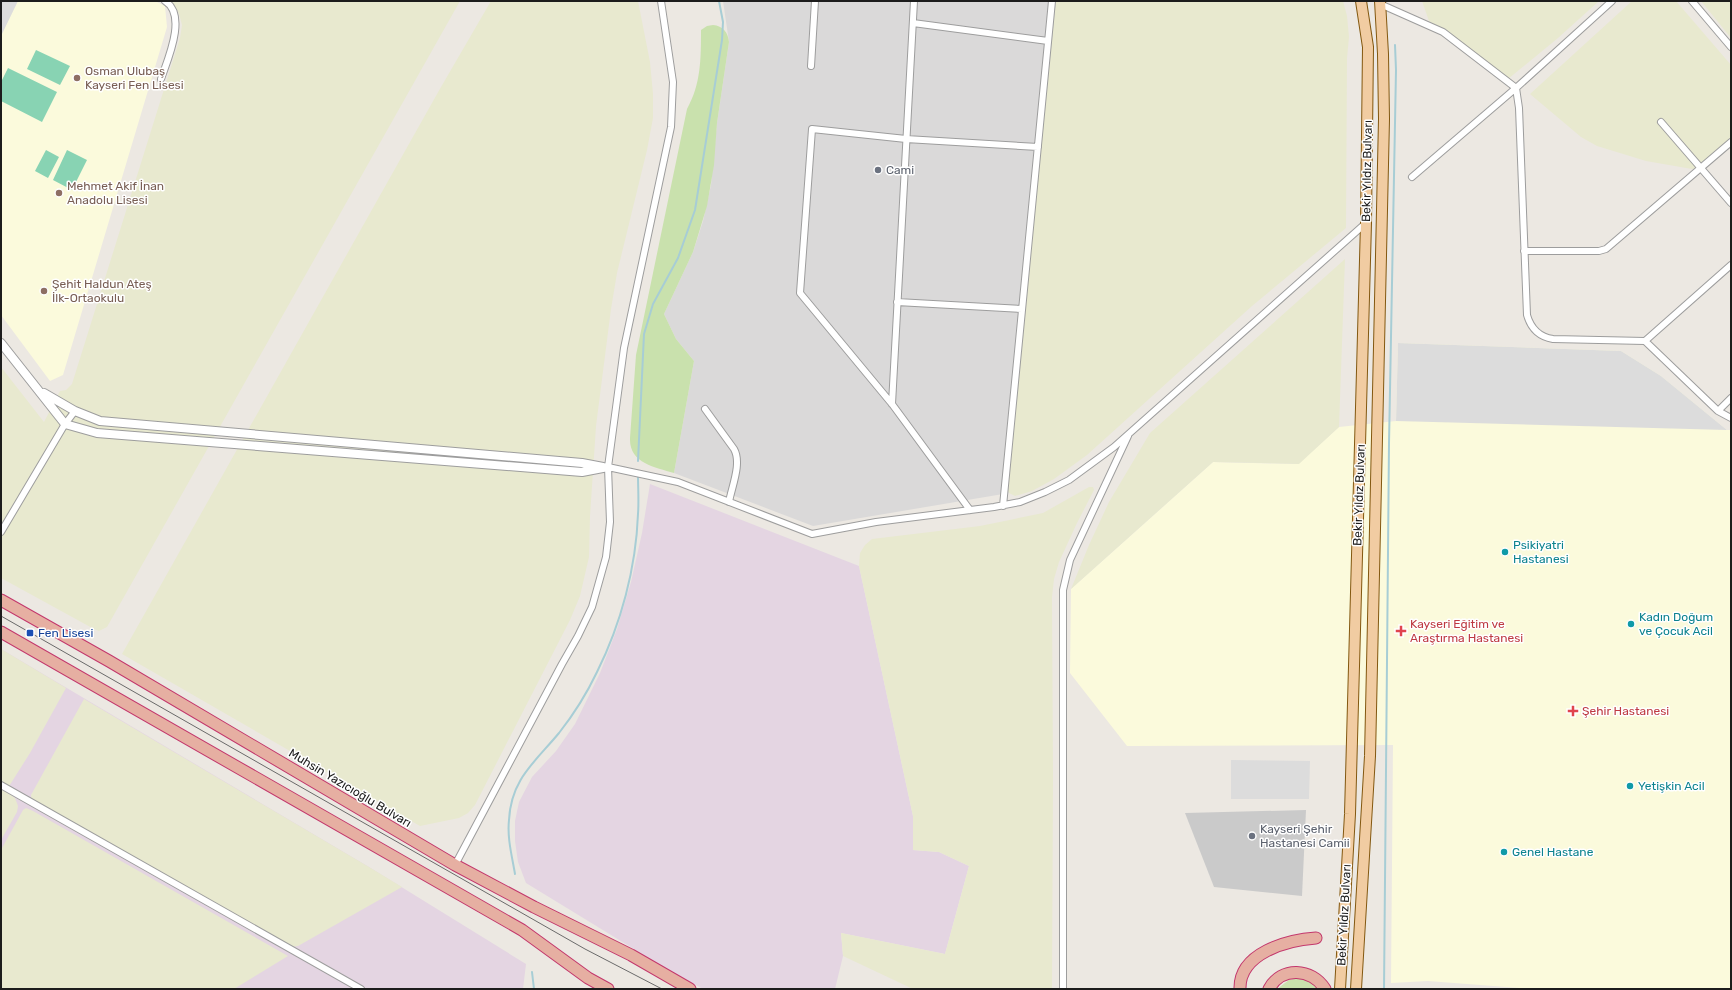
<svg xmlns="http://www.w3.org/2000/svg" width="1732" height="990" font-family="Rubik,sans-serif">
<rect width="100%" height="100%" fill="#ece8e2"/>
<path fill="#dad9d9" d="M 723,1 L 1056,1 L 1007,491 L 1009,493 L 813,526 L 674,473 L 694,361 L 676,339 L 664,314 L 693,252 L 703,221 L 711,185 L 717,123 L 729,42 Z"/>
<path fill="#e4d5e2" d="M 650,484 L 859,566 L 913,816 L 913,850 L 939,852 L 969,866 L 945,954 L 841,933 L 843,956 L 835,989 L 703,989 L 665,968 L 526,883 L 518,862 L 515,841 L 515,821 L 519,802 L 532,777 L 556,751 L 575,724 L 600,673 L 617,629 L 631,582 L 642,533 Z
M 1,649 L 369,867 L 526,964 L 523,989 L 1,989 Z"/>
<path fill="#fbfadc" d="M 17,1 L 155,1 L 165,6 L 167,27 L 63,375 L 50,381 L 1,315 L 1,34 Z
M 1398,343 L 1621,351 L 1661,376 L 1727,430 L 1731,430 L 1731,989 L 1532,989 L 1428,981 L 1391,983 L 1393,745 L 1127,746 L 1070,673 L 1071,589 L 1213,462 L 1298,464 L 1339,427 L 1396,421 Z"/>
<path fill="#cacaca" d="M 1306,810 L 1302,896 L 1214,887 L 1185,813 Z"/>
<path fill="#e8e9cf" d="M 167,1 L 460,1 L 107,627 L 99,631 L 94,629 L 1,578 L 1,367 L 44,422 L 60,391 L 66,390 L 72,384 L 180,38 L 182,25 L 179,14 L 174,5 Z
M 491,1 L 638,1 L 650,62 L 653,94 L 653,118 L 647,150 L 617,273 L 611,309 L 596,426 L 590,516 L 589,557 L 580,596 L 570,620 L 475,805 L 468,813 L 459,818 L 420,826 L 122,654 L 441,87 Z
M 1056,1 L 1343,1 L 1347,16 L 1349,37 L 1347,58 L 1346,228 L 1252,306 L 1087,455 L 1054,479 L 1032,491 L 1015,496 L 1009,493 L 1006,488 Z
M 1422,1 L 1599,1 L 1558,38 L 1508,79 L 1429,21 Z
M 1632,1 L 1676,1 L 1731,65 L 1731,140 L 1701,168 L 1692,169 L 1646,161 L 1597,146 L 1581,137 L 1530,94 Z
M 1701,1 L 1731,1 L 1731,38 Z
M 1345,259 L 1339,427 L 1299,464 L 1213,462 L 1071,589 L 1089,545 L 1109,502 L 1150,433 Z
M 1089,487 L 1093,487 L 1094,490 L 1077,523 L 1059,562 L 1054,579 L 1052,597 L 1053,777 L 1052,989 L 913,989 L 843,956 L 841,933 L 945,954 L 969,866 L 939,852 L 913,850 L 913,816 L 859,566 L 860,553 L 865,545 L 872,539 L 980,526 L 1043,513 Z
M 1,649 L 66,688 L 30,753 L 6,791 L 15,798 L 18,806 L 17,812 L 1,840 Z
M 84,699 L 369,867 L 402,887 L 298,946 L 291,947 L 32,804 L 31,795 Z
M 26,808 L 33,811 L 288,956 L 234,989 L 1,989 L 1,850 L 23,810 Z"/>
<path fill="#c9e1ad" d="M 713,25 C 723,26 728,32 729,42 L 717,123 L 714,165 L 707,206 L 693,252 L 664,314 L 676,339 L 694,361 L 674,473 C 655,467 629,463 630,438 L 636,355 L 687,109 C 701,84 701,59 701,30 L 707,26 Z
M 1298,978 L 1306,979 L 1322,989 L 1277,989 L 1289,980 Z"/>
<path fill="#88d3b3" d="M 36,50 L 70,66 L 60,85 L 27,69 Z
M 8,68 L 57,92 L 42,122 L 1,101 L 1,82 Z
M 46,150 L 59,157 L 48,178 L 35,171 Z
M 67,150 L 87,160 L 72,190 L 53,180 Z"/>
<path fill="#dcdcdc" d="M 1,1 L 18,1 L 1,36 Z
M 1398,343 L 1621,351 L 1661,376 L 1727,430 L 1396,421 Z
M 1231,760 L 1310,761 L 1309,799 L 1231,799 Z"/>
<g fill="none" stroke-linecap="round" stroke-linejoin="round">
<path stroke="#a7cdd5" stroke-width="2" d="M 638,461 L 644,334 L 653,304 L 678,258 L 695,210 L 722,40 L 723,22 L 719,1
M 515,874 C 512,856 507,838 509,820 C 511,779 535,762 559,733 C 574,714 587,693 597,672 C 621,624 636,568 638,514 C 639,501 638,488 638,475
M 532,972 L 534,989
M 1384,989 L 1389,443 L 1396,70 L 1395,45"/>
<defs>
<path id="minor" d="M 1692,1 L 1731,47
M 1380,4 L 1443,32 L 1516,88 L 1519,108 L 1527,315 C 1531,329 1540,337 1553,339 L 1645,341 L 1718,411 L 1731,418
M 913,23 L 1048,41
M 811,66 L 815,1
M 161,79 C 167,61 188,15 165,1
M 1661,122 L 1731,203
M 1412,177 L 1516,88 L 1612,1
M 1524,251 L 1599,251 L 1606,249 L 1731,142
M 897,302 L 1022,309
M 1645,341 L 1731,265
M 892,404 L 914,1
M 705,409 L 734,449 C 742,463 732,486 729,502
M 1718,411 L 1731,398
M 608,467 L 678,482 L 812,534 L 876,522 L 994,507 L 1020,502 L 1045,492 L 1069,480 L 1114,447 L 1366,223
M 1003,506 L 1052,1
M 970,510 L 892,404 L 800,293 L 812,129 L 906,139 L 1038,147
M 1,532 L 65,424 L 75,411
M 1,785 L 361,989
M 455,865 L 562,664 L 578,636 L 592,607 L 606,557 L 610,522 L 608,467 L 624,348 L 671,127 L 673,82 L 661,1
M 1063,989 L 1063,590 L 1070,560 L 1128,436"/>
<path id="tertiary" d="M 1,343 L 65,424 L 97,433 L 582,472 L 608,467
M 44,393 L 75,411 L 100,421 L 582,463 L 603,467"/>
<path id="primary" d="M 1340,989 L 1350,814 L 1366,223 L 1368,47 L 1361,1
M 1356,989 L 1370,756 L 1384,119 L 1383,54 L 1380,1"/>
<path id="trunk" d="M 1,600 L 109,661 L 455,865 L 534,907 L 631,955 L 690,989
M 1,632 L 522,930 L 588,978 L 608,989
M 1240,989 C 1239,953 1287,940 1316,938
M 1269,989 C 1281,966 1312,968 1325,989"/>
</defs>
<use href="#minor" stroke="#9d9d9d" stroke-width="8"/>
<use href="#tertiary" stroke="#9d9d9d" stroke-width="10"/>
<use href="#primary" stroke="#835810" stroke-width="12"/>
<use href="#trunk" stroke="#c3376c" stroke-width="13"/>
<use href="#minor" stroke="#fff" stroke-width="6"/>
<use href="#tertiary" stroke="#fff" stroke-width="8"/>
<use href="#primary" stroke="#f1cca2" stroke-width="10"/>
<use href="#trunk" stroke="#e6afa2" stroke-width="11"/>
<path stroke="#6a6a6a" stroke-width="1" d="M 1,616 L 585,949 L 662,989"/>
</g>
<g fill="#8d6e63" stroke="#fff" stroke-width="1.5">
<circle cx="77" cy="78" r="4"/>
<circle cx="59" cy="193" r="4"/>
<circle cx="44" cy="291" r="4"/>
</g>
<g fill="#6b7280" stroke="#fff" stroke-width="1.5">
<circle cx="878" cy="170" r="4"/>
<circle cx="1252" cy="836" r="4"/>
</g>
<g fill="#0f9aa8" stroke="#fff" stroke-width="1.5">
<circle cx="1505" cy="552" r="4"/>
<circle cx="1631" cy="624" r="4"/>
<circle cx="1630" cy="786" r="4"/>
<circle cx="1504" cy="852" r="4"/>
</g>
<g fill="#e0444e" stroke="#fff" stroke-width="1.5">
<path d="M1399 625h4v4h4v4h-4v4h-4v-4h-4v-4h4z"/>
<path d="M1571 705h4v4h4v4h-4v4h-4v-4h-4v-4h4z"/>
</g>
<rect fill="#1a4fb4" stroke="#fff" stroke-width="1.5" x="26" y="629" width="8" height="8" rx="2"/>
<g text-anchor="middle" stroke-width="3" stroke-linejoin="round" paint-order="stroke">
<g font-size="12" fill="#785e54" stroke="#fff" text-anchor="start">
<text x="85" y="75">Osman Ulubaş<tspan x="85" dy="14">Kayseri Fen Lisesi</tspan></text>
<text x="67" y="190">Mehmet Akif İnan<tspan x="67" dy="14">Anadolu Lisesi</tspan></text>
<text x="52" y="288">Şehit Haldun Ateş<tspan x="52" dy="14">İlk-Ortaokulu</tspan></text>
</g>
<g font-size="12" fill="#5b616d" stroke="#fff" text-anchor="start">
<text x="886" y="174">Cami</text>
<text x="1260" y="833">Kayseri Şehir<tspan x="1260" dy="14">Hastanesi Camii</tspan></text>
</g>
<g font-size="12" fill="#1c1c1c" stroke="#fff">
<text transform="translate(1367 171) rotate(-89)" y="4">Bekir Yıldız Bulvarı</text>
<text transform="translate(1359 495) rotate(-88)" y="4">Bekir Yıldız Bulvarı</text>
<text transform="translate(350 788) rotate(31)" y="4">Muhsin Yazıcıoğlu Bulvarı</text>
<text transform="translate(1344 915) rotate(-87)" y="4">Bekir Yıldız Bulvarı</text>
</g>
<g font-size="12" fill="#0d838f" stroke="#fff" text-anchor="start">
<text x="1513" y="549">Psikiyatri<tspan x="1513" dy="14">Hastanesi</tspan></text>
<text x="1639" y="621">Kadın Doğum<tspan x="1639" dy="14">ve Çocuk Acil</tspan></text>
<text x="1638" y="790">Yetişkin Acil</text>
<text x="1512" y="856">Genel Hastane</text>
</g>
<g font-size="12" fill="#be3a42" stroke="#fff" text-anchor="start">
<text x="1410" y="628">Kayseri Eğitim ve<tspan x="1410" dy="14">Araştırma Hastanesi</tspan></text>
<text x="1582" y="715">Şehir Hastanesi</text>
</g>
<g font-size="12" fill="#164399" stroke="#fff" text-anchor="start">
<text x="38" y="637">Fen Lisesi</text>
</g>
</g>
<rect width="1732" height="990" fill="none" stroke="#1c1c1c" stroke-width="4"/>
</svg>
